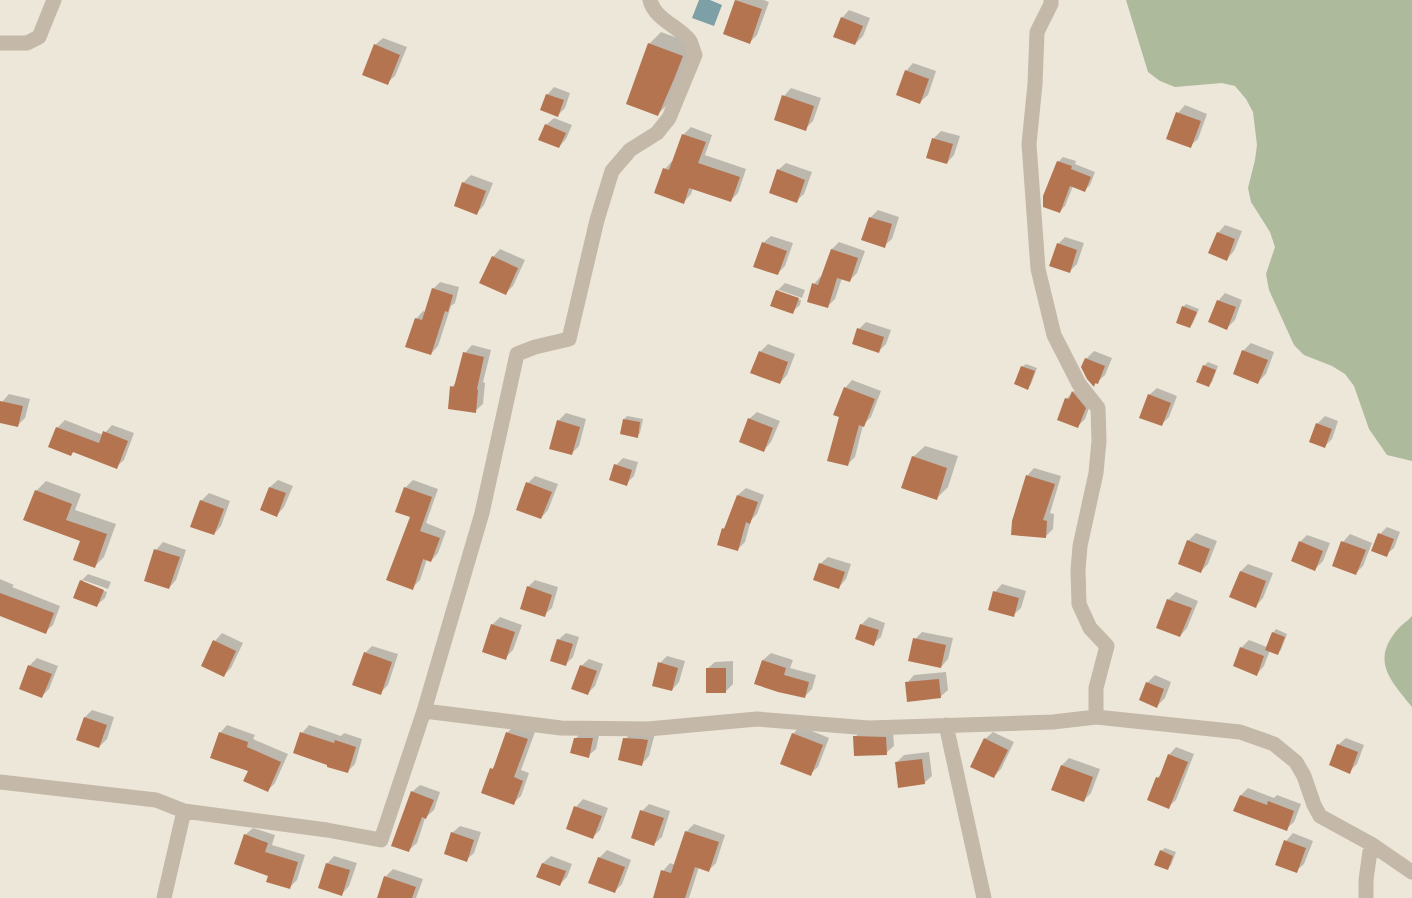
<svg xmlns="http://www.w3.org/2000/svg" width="1412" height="898" font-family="'Roboto Condensed',sans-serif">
<rect width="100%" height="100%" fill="#ede7da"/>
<path fill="#adba9c" d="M 1126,0 L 1412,0 L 1412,461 L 1387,455 L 1369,429 L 1354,386 L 1345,374 L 1332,366 L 1304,355 L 1294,345 L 1269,290 L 1266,274 L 1275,247 L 1270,232 L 1251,202 L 1248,188 L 1255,160 L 1257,145 L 1253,112 L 1246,99 L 1235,86 L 1222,83 L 1175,87 L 1160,81 L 1148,72 Z
M 1412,616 L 1412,707 C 1391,681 1370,661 1398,629 C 1402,624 1408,621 1412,616 Z"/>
<path fill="#7da0a7" d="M 699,0 L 710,0 L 722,5 L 714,26 L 692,18 Z"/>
<path fill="#0003" d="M 736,0 L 764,0 L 769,2 L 757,35 L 750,42 L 725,33 Z
M 849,10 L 870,18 L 863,36 L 855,44 L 842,18 Z
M 661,32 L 694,44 L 670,102 L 658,114 L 628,103 L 649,44 Z
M 383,38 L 407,47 L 395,76 L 387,83 L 375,45 Z
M 913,63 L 936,71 L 928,95 L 920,102 L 906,71 Z
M 554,87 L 570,93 L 565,108 L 558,115 L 547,95 Z
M 791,88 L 821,98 L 813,121 L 805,129 L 784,96 Z
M 1185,105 L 1207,114 L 1198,139 L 1190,146 L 1178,113 Z
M 554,118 L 572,125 L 566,139 L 559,147 L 546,125 Z
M 691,127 L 712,135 L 705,155 L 746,169 L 738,193 L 731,200 L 693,188 L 691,194 L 684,202 L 665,169 L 672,161 L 674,162 L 684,134 Z
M 941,131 L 960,136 L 954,155 L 947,163 L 928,157 L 934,138 Z
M 1063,157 L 1076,161 L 1075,164 L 1095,172 L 1090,185 L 1085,190 L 1073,186 L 1065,206 L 1060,211 L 1058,162 Z
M 786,163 L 812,172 L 804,194 L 796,201 L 778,170 Z
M 471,175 L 493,183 L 484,205 L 477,213 L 463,183 Z
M 878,210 L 899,217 L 892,239 L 884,246 L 870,218 Z
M 1225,225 L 1242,231 L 1234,251 L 1227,259 L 1218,233 Z
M 771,236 L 793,243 L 785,266 L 777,274 L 763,243 Z
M 1065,237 L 1084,243 L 1077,264 L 1069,272 L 1058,244 Z
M 839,242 L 865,251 L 857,273 L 850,280 L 842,278 L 835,299 L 828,306 L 814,284 L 821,276 L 823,277 L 832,249 Z
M 500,249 L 525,260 L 513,286 L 506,293 L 493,257 Z
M 440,282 L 459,287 L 455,303 L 451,306 L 438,346 L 431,354 L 416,319 L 423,311 L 426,312 L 433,289 Z
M 785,283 L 805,290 L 802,298 L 779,290 L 779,293 L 801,300 L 800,305 L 792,312 L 777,291 Z
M 1225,293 L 1242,300 L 1235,320 L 1227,328 L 1218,301 Z
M 1186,304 L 1199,309 L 1193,323 L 1190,327 L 1183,307 Z
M 866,322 L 891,330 L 886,344 L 879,351 L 859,329 Z
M 1251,343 L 1274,352 L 1266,374 L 1258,382 L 1243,351 Z
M 768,344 L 795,354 L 787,375 L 780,383 L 760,352 Z
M 472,345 L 491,350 L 483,382 L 485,383 L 483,404 L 475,411 L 452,387 L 457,381 L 465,353 Z
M 1094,351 L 1112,358 L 1105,375 L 1094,385 L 1086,359 Z
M 1208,362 L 1218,366 L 1212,382 L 1209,385 L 1198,381 L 1204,366 Z
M 1026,364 L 1037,368 L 1031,384 L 1028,388 L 1022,367 Z
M 852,380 L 881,391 L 871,417 L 863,425 L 855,457 L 847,465 L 841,416 L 845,388 Z
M 1080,385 L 1092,400 L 1085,419 L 1078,426 L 1067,398 Z
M 1157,388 L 1177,396 L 1169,417 L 1161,425 L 1149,395 Z
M 9,394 L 30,399 L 25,418 L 17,426 L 0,421 L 0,408 L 2,402 Z
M 757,412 L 780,421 L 771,442 L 764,450 L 749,419 Z
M 566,413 L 586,419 L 579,446 L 571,454 L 558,421 Z
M 627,416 L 643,419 L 640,433 L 637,436 L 624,419 Z
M 1325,416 L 1338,421 L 1332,439 L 1324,447 L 1317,424 Z
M 65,420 L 103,435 L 112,425 L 134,433 L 124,460 L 116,467 L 74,451 L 71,454 L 57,428 Z
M 925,446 L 958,456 L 948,487 L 937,498 L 913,457 Z
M 623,458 L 638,462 L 634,476 L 626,484 L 616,465 Z
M 1034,468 L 1061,476 L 1050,513 L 1054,514 L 1053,529 L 1045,537 L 1027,476 Z
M 535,476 L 558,484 L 548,510 L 541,518 L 528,483 Z
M 278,480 L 293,486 L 284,507 L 277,515 L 270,487 Z
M 413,480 L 438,489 L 426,523 L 446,531 L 438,553 L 431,561 L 427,559 L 420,580 L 412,588 L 412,516 L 405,488 Z
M 46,481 L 81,494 L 75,510 L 116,524 L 104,557 L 94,567 L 82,540 L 36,491 Z
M 746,488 L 764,495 L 757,514 L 751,520 L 745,542 L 737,550 L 723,529 L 728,524 L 738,495 Z
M 209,493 L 230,501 L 221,526 L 214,534 L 201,501 Z
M 1387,527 L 1400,532 L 1394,548 L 1386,555 L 1380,534 Z
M 1196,533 L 1217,541 L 1208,564 L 1201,571 L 1188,541 Z
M 1350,534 L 1372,543 L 1363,566 L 1356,573 L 1343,542 Z
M 1307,535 L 1330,543 L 1323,561 L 1315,569 L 1300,542 Z
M 163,542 L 186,550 L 176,580 L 169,588 L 156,550 Z
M 828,557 L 851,564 L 846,579 L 839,587 L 820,564 Z
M 1248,564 L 1273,573 L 1263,598 L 1256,606 L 1241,571 Z
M 88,574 L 111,582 L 108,589 L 83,580 L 83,583 L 107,592 L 105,598 L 97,605 L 81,581 Z
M 0,579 L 14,585 L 12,587 L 60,606 L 53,625 L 45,632 L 0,615 Z
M 535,580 L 558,587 L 552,608 L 544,615 L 528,587 Z
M 1002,584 L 1026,591 L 1021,608 L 1013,615 L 995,592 Z
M 1176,592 L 1198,601 L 1187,628 L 1180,636 L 1168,600 Z
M 500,617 L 522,625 L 513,650 L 505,658 L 492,625 Z
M 869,617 L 885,623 L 881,637 L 873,644 L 861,625 Z
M 1276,629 L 1287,634 L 1281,650 L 1278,653 L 1270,650 L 1264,666 L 1257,674 L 1241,648 L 1249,640 L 1267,647 L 1273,633 Z
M 922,632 L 953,638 L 948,659 L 941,667 L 915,639 Z
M 222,633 L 243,643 L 231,668 L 224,675 L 203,665 L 215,641 Z
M 566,633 L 579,637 L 573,657 L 566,664 L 558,640 Z
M 372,646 L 398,654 L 388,685 L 380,693 L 365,653 Z
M 771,653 L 793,660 L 790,668 L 816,675 L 812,689 L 804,697 L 756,683 L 763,660 Z
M 667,656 L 685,661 L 679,682 L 672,690 L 660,663 Z
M 37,658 L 58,666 L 49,689 L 42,696 L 21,688 L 30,665 Z
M 589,659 L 603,664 L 595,686 L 588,693 L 581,666 Z
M 733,661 L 733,684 L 726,691 L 707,669 L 715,662 Z
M 946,672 L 948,690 L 940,697 L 907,683 L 914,675 Z
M 1155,675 L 1171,682 L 1165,698 L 1157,706 L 1147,683 Z
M 92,710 L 114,717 L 107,739 L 99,747 L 85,717 Z
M 227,725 L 255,735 L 253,739 L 288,754 L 275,783 L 268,790 L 220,733 Z
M 309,725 L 341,736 L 344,733 L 362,739 L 355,764 L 347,772 L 302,733 Z
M 515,725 L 535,732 L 521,770 L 529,773 L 521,796 L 513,803 L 492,769 L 496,764 L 508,732 Z
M 800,726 L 829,738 L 818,767 L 810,774 L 793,734 Z
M 862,730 L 893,730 L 894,746 L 886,753 L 855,737 Z
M 583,731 L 600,731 L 596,749 L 588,756 L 575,739 Z
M 633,732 L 655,733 L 649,756 L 642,764 L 625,739 Z
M 993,732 L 1014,742 L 1001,769 L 994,776 L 985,739 Z
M 1346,738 L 1364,745 L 1357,764 L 1349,772 L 1338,745 Z
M 1176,747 L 1194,754 L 1176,800 L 1168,807 L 1157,778 L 1162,773 L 1169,755 Z
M 929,752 L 932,776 L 924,783 L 896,763 L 904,755 Z
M 1069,758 L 1100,769 L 1091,793 L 1084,800 L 1062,765 Z
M 420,785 L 440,792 L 434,810 L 425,818 L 417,843 L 409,850 L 412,792 Z
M 1248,788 L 1274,798 L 1277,795 L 1301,804 L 1294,822 L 1286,829 L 1241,795 Z
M 583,799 L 608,808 L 600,830 L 593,837 L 568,828 L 576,807 Z
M 649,804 L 670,811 L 662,837 L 654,844 L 642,811 Z
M 694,824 L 725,835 L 716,863 L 709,870 L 699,867 L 689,898 L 654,898 L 663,871 L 670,863 L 675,865 L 686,832 Z
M 460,826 L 481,832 L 474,853 L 466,860 L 452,833 Z
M 253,828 L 275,835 L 272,845 L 305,855 L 297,880 L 289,888 L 270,875 L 245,835 Z
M 1293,833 L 1313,841 L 1304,864 L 1296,871 L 1286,841 Z
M 1165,848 L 1176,852 L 1171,865 L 1167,869 L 1161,851 Z
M 607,850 L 631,860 L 622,884 L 615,891 L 599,858 Z
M 334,856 L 357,863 L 349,886 L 342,894 L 327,864 Z
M 551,856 L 572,864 L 567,877 L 560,884 L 538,876 L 543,863 Z
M 393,869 L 423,879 L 416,898 L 378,898 L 386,876 Z"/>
<path fill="#b57450" d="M 735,0 L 762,9 L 750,44 L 723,34 Z
M 841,17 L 863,26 L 855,45 L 833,37 Z
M 648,43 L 683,56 L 674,79 L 658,116 L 626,104 Z
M 374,44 L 400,55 L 388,85 L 362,75 Z
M 905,70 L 929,79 L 920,104 L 896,95 Z
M 546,94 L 564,100 L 558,117 L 540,110 Z
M 782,95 L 814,106 L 806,131 L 774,120 Z
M 1176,112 L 1201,121 L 1191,148 L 1166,139 Z
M 545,124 L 566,133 L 559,148 L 538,140 Z
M 682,134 L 706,142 L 698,163 L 740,177 L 731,202 L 689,188 L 684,204 L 654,193 L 663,168 L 669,170 Z
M 932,138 L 953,144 L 947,164 L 926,158 Z
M 1057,161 L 1072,166 L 1071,169 L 1091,177 L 1085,192 L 1070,186 L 1060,213 L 1043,207 L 1043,196 Z
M 777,169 L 805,180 L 797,203 L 769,193 Z
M 462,182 L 486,191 L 477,215 L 454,206 Z
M 869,217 L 892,224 L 885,248 L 861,240 Z
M 1217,232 L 1235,239 L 1227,261 L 1208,253 Z
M 762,242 L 787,251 L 778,275 L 753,267 Z
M 1057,243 L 1077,250 L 1070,273 L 1049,266 Z
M 831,249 L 858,258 L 850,282 L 837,278 L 828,308 L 807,302 L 812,283 L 818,285 Z
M 492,256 L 518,268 L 506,295 L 479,283 Z
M 432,288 L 453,295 L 448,312 L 445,311 L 431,355 L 405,347 L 415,318 L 422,320 Z
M 776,290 L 799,298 L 793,314 L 770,306 Z
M 1217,300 L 1236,307 L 1227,330 L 1208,322 Z
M 1182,306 L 1197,312 L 1190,328 L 1176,323 Z
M 857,328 L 884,337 L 879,353 L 852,344 Z
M 1242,350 L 1268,360 L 1258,384 L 1233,374 Z
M 759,351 L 788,362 L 780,384 L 750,373 Z
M 463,352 L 484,357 L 477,389 L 478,390 L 476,413 L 448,409 L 450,386 L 454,387 Z
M 1085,358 L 1105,366 L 1098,384 L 1095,383 L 1094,387 L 1087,379 L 1081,367 Z
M 1203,365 L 1216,370 L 1209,387 L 1196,382 Z
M 1021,366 L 1035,371 L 1028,390 L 1014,384 Z
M 844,387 L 875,399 L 864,427 L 859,425 L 848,466 L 827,461 L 839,417 L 833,415 Z
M 1072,391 L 1086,408 L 1078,428 L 1057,420 L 1065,398 L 1069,399 Z
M 1148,394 L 1171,403 L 1162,426 L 1139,418 Z
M 0,401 L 23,406 L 18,427 L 0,423 Z
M 748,418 L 773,428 L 764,452 L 739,442 Z
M 623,419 L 640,422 L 638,438 L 620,434 Z
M 557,420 L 580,427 L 572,455 L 549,449 Z
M 1316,423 L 1332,429 L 1325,448 L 1309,442 Z
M 56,427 L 99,443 L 103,431 L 128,441 L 117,469 L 73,452 L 71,456 L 48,447 Z
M 912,456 L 947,468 L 937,500 L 901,488 Z
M 614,464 L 632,470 L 627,486 L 609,480 Z
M 1026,475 L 1055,484 L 1043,520 L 1047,521 L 1046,538 L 1011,535 L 1012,521 Z
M 526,482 L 552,492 L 541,519 L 516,510 Z
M 269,487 L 286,493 L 277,517 L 260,510 Z
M 404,487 L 432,497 L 420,531 L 440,538 L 431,562 L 423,559 L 413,590 L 386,580 L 410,517 L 395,512 Z
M 35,490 L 72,504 L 66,520 L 107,534 L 95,568 L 73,560 L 80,541 L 23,520 Z
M 737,495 L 758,502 L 750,524 L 746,522 L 738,551 L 717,545 L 722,528 L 724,529 Z
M 200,500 L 224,509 L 214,535 L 190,527 Z
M 1378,533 L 1394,539 L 1387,557 L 1371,551 Z
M 1187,540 L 1210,549 L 1201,573 L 1178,564 Z
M 1299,541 L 1323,551 L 1315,571 L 1291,561 Z
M 1341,541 L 1366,550 L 1356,575 L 1332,566 Z
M 154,549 L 180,557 L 169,589 L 144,581 Z
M 819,563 L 845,572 L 839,589 L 813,580 Z
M 1240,571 L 1266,581 L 1256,608 L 1229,597 Z
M 80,580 L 104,590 L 97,607 L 73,598 Z
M 527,586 L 552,595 L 545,617 L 520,609 Z
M 993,591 L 1019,598 L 1014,617 L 988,610 Z
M 0,593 L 54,613 L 46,634 L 0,616 Z
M 1167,599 L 1192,608 L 1180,637 L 1156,628 Z
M 491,624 L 515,632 L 506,660 L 482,652 Z
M 860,624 L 879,630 L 874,646 L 855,639 Z
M 1272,632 L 1285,637 L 1278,655 L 1265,650 Z
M 913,638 L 946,645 L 941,668 L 908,661 Z
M 557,639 L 573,644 L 566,666 L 550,661 Z
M 213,640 L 236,651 L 224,677 L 201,666 Z
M 1240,647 L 1264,656 L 1257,676 L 1233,666 Z
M 364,652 L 392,662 L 381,695 L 352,685 Z
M 762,660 L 786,668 L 784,675 L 809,682 L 805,698 L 778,692 L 754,684 Z
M 658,662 L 678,668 L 672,691 L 652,686 Z
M 28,665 L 52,674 L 42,698 L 19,689 Z
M 580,665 L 597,671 L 588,695 L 571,689 Z
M 706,668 L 726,668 L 726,693 L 706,693 Z
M 939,679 L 941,698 L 907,702 L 905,682 Z
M 1146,682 L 1164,689 L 1157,708 L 1139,700 Z
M 84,717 L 107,725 L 99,748 L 76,740 Z
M 219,732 L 248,742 L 247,747 L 281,762 L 268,792 L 243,781 L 248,771 L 210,758 Z
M 300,732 L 334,743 L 335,740 L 356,747 L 348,773 L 327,767 L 327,765 L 293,753 Z
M 506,732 L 528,739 L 514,777 L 523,781 L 514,805 L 481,793 L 490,768 L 493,769 Z
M 792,733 L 823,745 L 811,776 L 780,764 Z
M 853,736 L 886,737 L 887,755 L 854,756 Z
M 574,738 L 593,738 L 589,758 L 570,753 Z
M 623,738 L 641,739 L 648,740 L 642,766 L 618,760 Z
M 984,738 L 1008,750 L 994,778 L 970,767 Z
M 1337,744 L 1358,752 L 1350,774 L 1329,765 Z
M 1168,754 L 1188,762 L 1169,809 L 1147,800 L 1156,777 L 1159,778 Z
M 922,759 L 925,784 L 898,788 L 895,762 Z
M 1061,765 L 1093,777 L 1084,802 L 1051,790 Z
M 411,791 L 434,800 L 426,819 L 422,817 L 409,852 L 391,846 Z
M 1240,795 L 1267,805 L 1268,801 L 1294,811 L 1287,831 L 1233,811 Z
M 574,806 L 602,816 L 593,839 L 566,829 Z
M 640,810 L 664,818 L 654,846 L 631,838 Z
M 685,831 L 719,842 L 709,872 L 695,867 L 685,898 L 653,898 L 661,870 L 671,873 Z
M 451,832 L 474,840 L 467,862 L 444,854 Z
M 244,834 L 268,843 L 265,852 L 298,862 L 290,889 L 266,882 L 268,876 L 234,864 Z
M 1284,840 L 1306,848 L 1297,873 L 1275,865 Z
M 1160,850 L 1173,856 L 1168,870 L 1154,865 Z
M 598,857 L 625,867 L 615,893 L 588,883 Z
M 326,863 L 350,870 L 342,896 L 318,888 Z
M 542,863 L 566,871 L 560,886 L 536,877 Z
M 384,876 L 416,887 L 412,898 L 377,898 Z"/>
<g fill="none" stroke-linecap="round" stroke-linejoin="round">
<path stroke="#c4b8a8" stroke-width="15" d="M 1051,0 L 1051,4 L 1037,32 L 1035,84 L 1029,144 L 1038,269 L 1054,335 L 1079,384 L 1098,408 L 1099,441 L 1096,473 L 1080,546 L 1078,570 L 1079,604 L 1090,628 L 1107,646 L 1096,688 L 1096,717
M 0,43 L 27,43 L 39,37 L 54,0
M 424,711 L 482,513 L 517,354 L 535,347 L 569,339 L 597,220 L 612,171 L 630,150 L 657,133 L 669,118 L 695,55 C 693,51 692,45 690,41 C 680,27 654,19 650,0
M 946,725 L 984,898
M 0,782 L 156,800 L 184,811 L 327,830 L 381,840 L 424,711 L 561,728 L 648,729 L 757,719 L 869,728 L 1053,722 L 1096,717 L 1240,732 L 1274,744 L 1296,762 L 1304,776 L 1314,805 L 1320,816 L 1371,844 L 1412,872
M 164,898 L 184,811
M 1366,898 L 1366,880 L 1371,844"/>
</g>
</svg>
